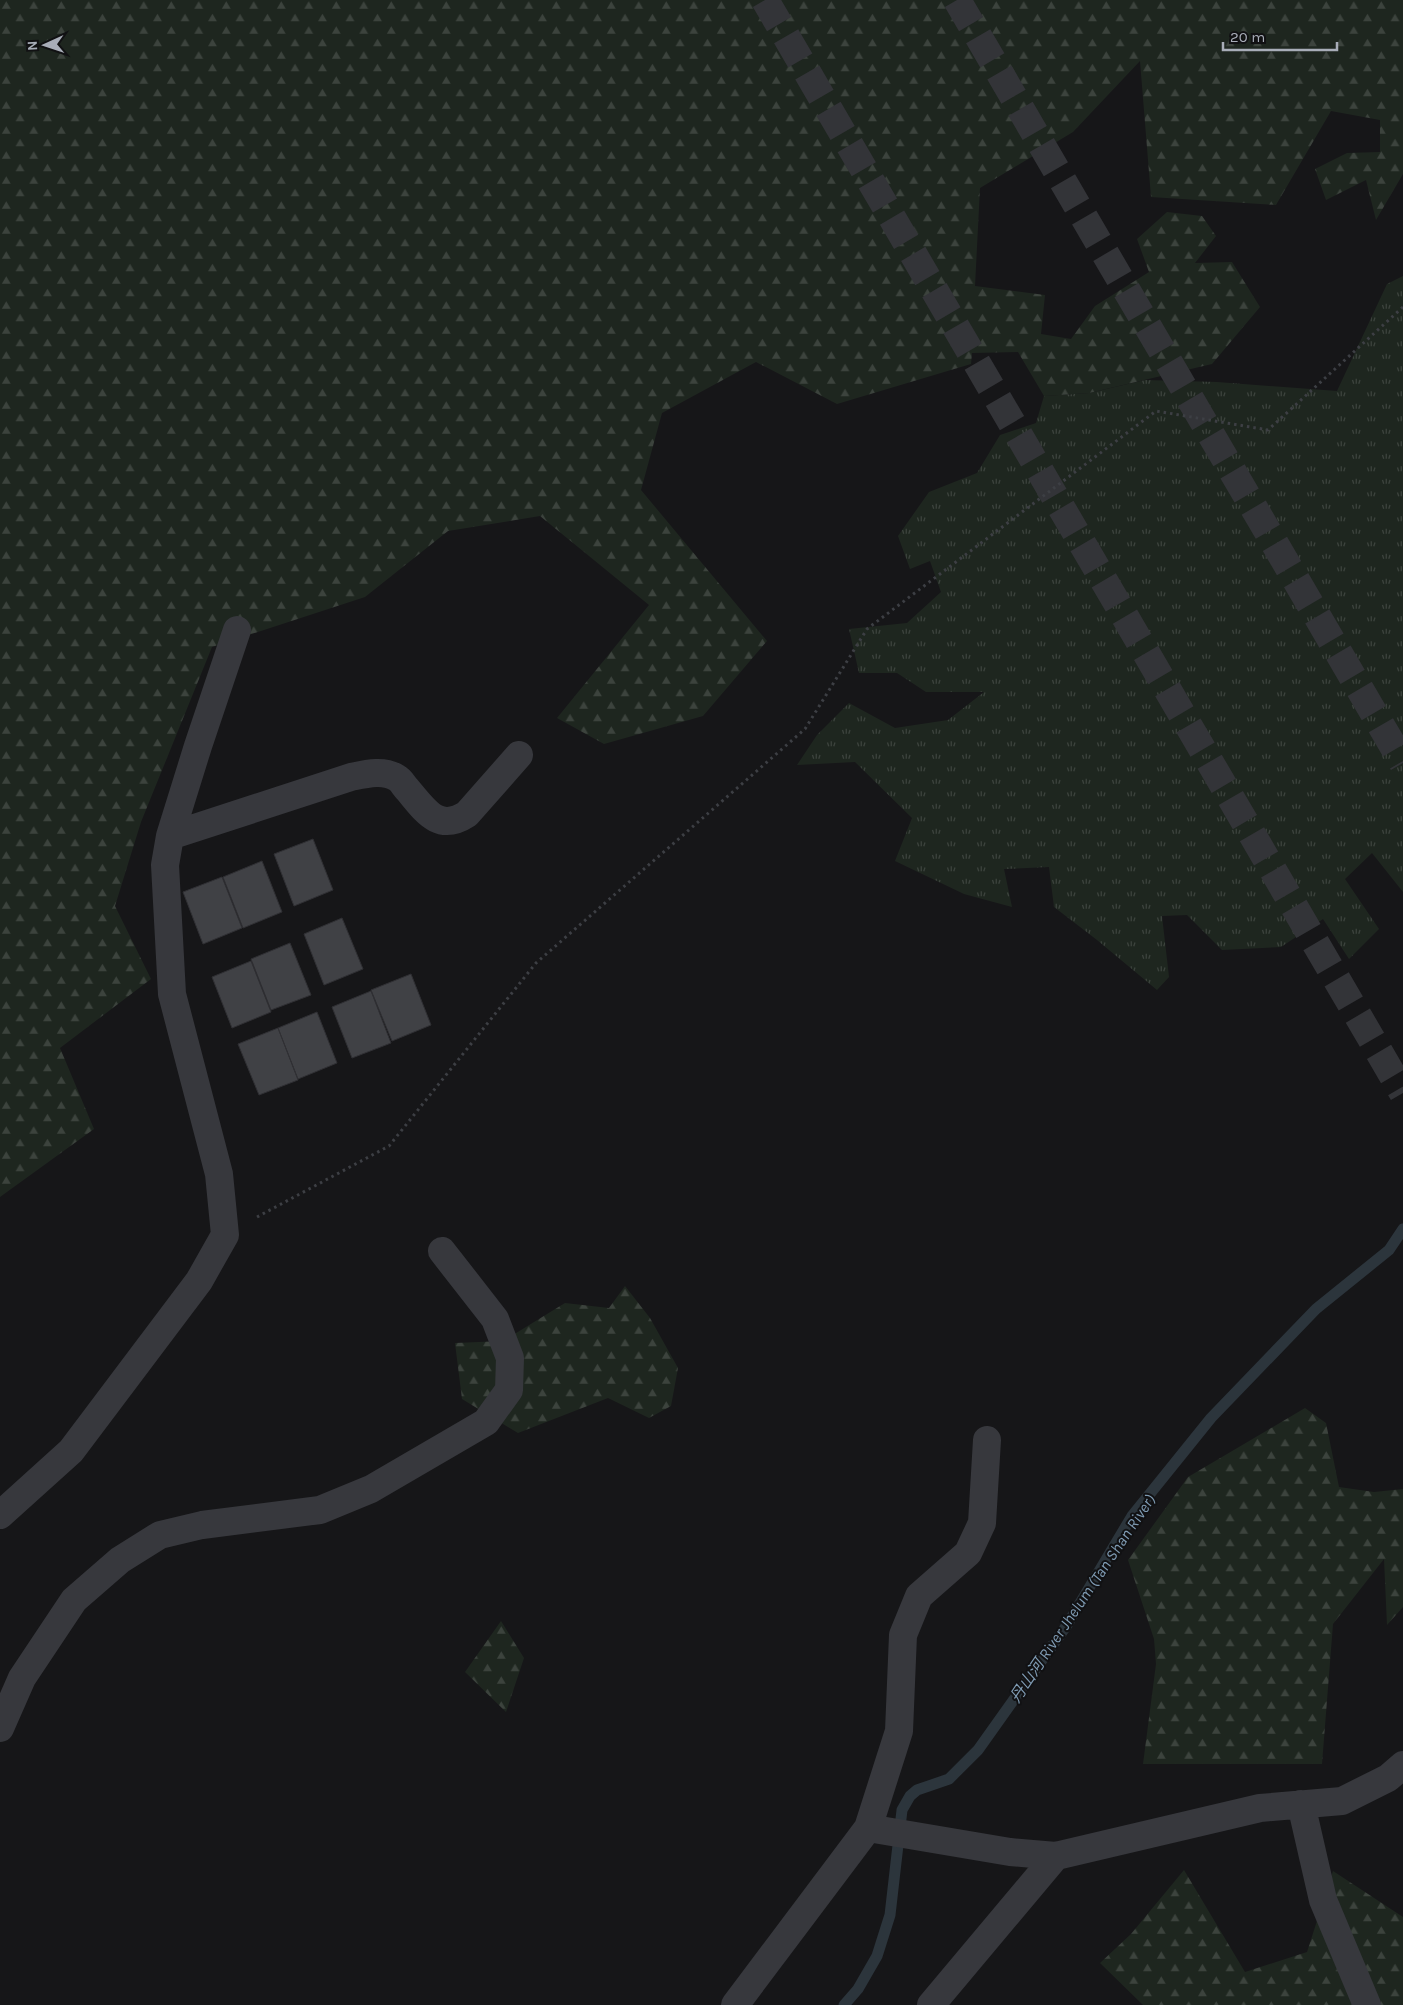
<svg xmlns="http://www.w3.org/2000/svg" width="1403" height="2005" font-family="Karla,'Noto Sans SC',sans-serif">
<defs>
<pattern id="grass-tufts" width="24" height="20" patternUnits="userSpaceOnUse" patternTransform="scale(1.25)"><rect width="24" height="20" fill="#1e261f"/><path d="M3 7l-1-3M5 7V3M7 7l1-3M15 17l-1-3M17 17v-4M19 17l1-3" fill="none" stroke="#3c433d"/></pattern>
<pattern id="forest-firs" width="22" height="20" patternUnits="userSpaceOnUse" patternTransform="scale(1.25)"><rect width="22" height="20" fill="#1e261f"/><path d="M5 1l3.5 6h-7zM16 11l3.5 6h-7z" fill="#3c433d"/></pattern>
</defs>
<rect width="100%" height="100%" fill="#161618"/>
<path fill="url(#grass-tufts)" d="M 1403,276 L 1403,892 L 1372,853 L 1345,879 L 1379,929 L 1349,959 L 1323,919 L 1281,947 L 1222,950 L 1187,915 L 1162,916 L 1169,977 L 1157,990 L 1097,940 L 1054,907 L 1049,867 L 1004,869 L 1012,907 L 964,894 L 895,861 L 912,818 L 855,762 L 797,765 L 817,735 L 849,703 L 895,728 L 948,720 L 984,692 L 926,692 L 897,673 L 859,673 L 849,629 L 907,623 L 941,592 L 930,561 L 910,569 L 898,536 L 929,492 L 977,473 L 1000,435 L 1036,423 L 1044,396 L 1089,393 L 1145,380 L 1217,382 L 1337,391 L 1387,284 Z"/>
<path fill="url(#forest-firs)" d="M 0,0 L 1403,0 L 1403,174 L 1376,220 L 1366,180 L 1326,200 L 1315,169 L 1347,153 L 1380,152 L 1380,120 L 1331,111 L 1276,205 L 1151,197 L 1140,61 L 1073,132 L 980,188 L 975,286 L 1045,295 L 1041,334 L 1071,339 L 1095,306 L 1149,272 L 1137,239 L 1167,212 L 1202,216 L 1216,236 L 1195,263 L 1232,262 L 1260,307 L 1212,364 L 1089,393 L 1044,396 L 1018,352 L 972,353 L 971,364 L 837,404 L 756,362 L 662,413 L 641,490 L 767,641 L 703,716 L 604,744 L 557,718 L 649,605 L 540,516 L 448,531 L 365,597 L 212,647 L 141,822 L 115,906 L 151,979 L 60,1048 L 94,1129 L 0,1197 Z
M 625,1286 L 650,1318 L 678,1368 L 671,1406 L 649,1418 L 608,1398 L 518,1433 L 462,1399 L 455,1343 L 503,1341 L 565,1303 L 609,1308 Z
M 1305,1408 L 1326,1423 L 1339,1487 L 1374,1492 L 1403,1489 L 1403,1607 L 1387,1625 L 1384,1559 L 1333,1624 L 1322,1764 L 1143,1764 L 1156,1664 L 1154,1639 L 1128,1560 L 1188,1477 Z
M 501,1621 L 524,1658 L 506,1712 L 465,1672 Z
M 1184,1870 L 1245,1972 L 1307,1952 L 1333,1871 L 1403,1917 L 1403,2005 L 1143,2005 L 1100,1963 L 1131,1934 Z"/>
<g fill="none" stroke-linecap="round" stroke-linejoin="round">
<path stroke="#2c353c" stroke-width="11" d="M 844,2005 L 858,1989 L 877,1956 L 890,1915 L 902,1810 L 910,1796 L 917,1790 L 949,1779 L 978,1750 L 1067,1625 L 1132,1516 L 1211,1418 L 1316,1309 L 1389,1250 L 1403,1229"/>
</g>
<path fill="#404145" stroke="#303034" d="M 313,839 L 333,890 L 294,906 L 274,854 Z
M 262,861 L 282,912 L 243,928 L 223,877 Z
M 222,877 L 242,928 L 203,944 L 183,892 Z
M 342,918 L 363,969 L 324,985 L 304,934 Z
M 290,943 L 311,995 L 271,1010 L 251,959 Z
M 251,961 L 271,1012 L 232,1028 L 212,977 Z
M 411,974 L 431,1025 L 392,1041 L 371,990 Z
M 371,991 L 391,1043 L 352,1058 L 332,1007 Z
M 317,1012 L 337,1063 L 298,1079 L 278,1028 Z
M 278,1028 L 298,1080 L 259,1095 L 238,1044 Z"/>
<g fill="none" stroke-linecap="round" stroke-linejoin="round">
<path stroke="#333438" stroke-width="28" stroke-dasharray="28 14" stroke-linecap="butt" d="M 765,0 L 1403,1093
M 957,0 L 1403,763"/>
<path stroke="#3d3f44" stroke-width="3" stroke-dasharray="2.5 4" stroke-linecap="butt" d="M 257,1217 L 389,1146 L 536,963 L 805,729 L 867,629 L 1156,411 L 1268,430 L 1403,307"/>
<path stroke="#37383d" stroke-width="28" d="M 170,836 L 351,777 C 365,774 384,769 397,778 C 401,780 404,786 407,789 C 425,810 438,833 467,814 L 519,755
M 0,1515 L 71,1451 L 199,1281 L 225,1235 L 219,1174 L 172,994 L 165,865 L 170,836 L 198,746 L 237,630
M 0,1728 L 22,1678 L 74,1600 L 120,1560 L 160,1535 L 202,1525 L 320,1510 L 371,1489 L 486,1422 L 509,1390 L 510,1358 L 495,1319 L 442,1251
M 1301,1804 L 1323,1900 L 1367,2005
M 868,1828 L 1010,1852 L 1056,1856 L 1260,1808 L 1342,1801 L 1388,1778 L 1403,1765
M 735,2005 L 868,1828 L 899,1731 L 903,1635 L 919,1596 L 968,1553 L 982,1523 L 987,1440
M 931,2005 L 1056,1856"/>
</g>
<g text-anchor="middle" stroke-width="4" stroke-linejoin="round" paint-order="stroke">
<g font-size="16" font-style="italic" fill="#7f9bb3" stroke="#111113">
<text transform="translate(1082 1598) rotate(-56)" y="6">丹山河 River Jhelum (Tan Shan River)</text>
</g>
</g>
<g transform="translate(45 45) rotate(267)" stroke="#111113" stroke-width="4" paint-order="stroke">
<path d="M0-4L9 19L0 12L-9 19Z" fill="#a8adb8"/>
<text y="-8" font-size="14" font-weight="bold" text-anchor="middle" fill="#a8adb8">N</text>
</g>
<path d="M1223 42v8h114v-8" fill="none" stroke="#a8adb8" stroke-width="2.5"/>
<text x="1230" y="42" font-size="15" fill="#a8adb8" stroke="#111113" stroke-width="4" paint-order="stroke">20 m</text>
</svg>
